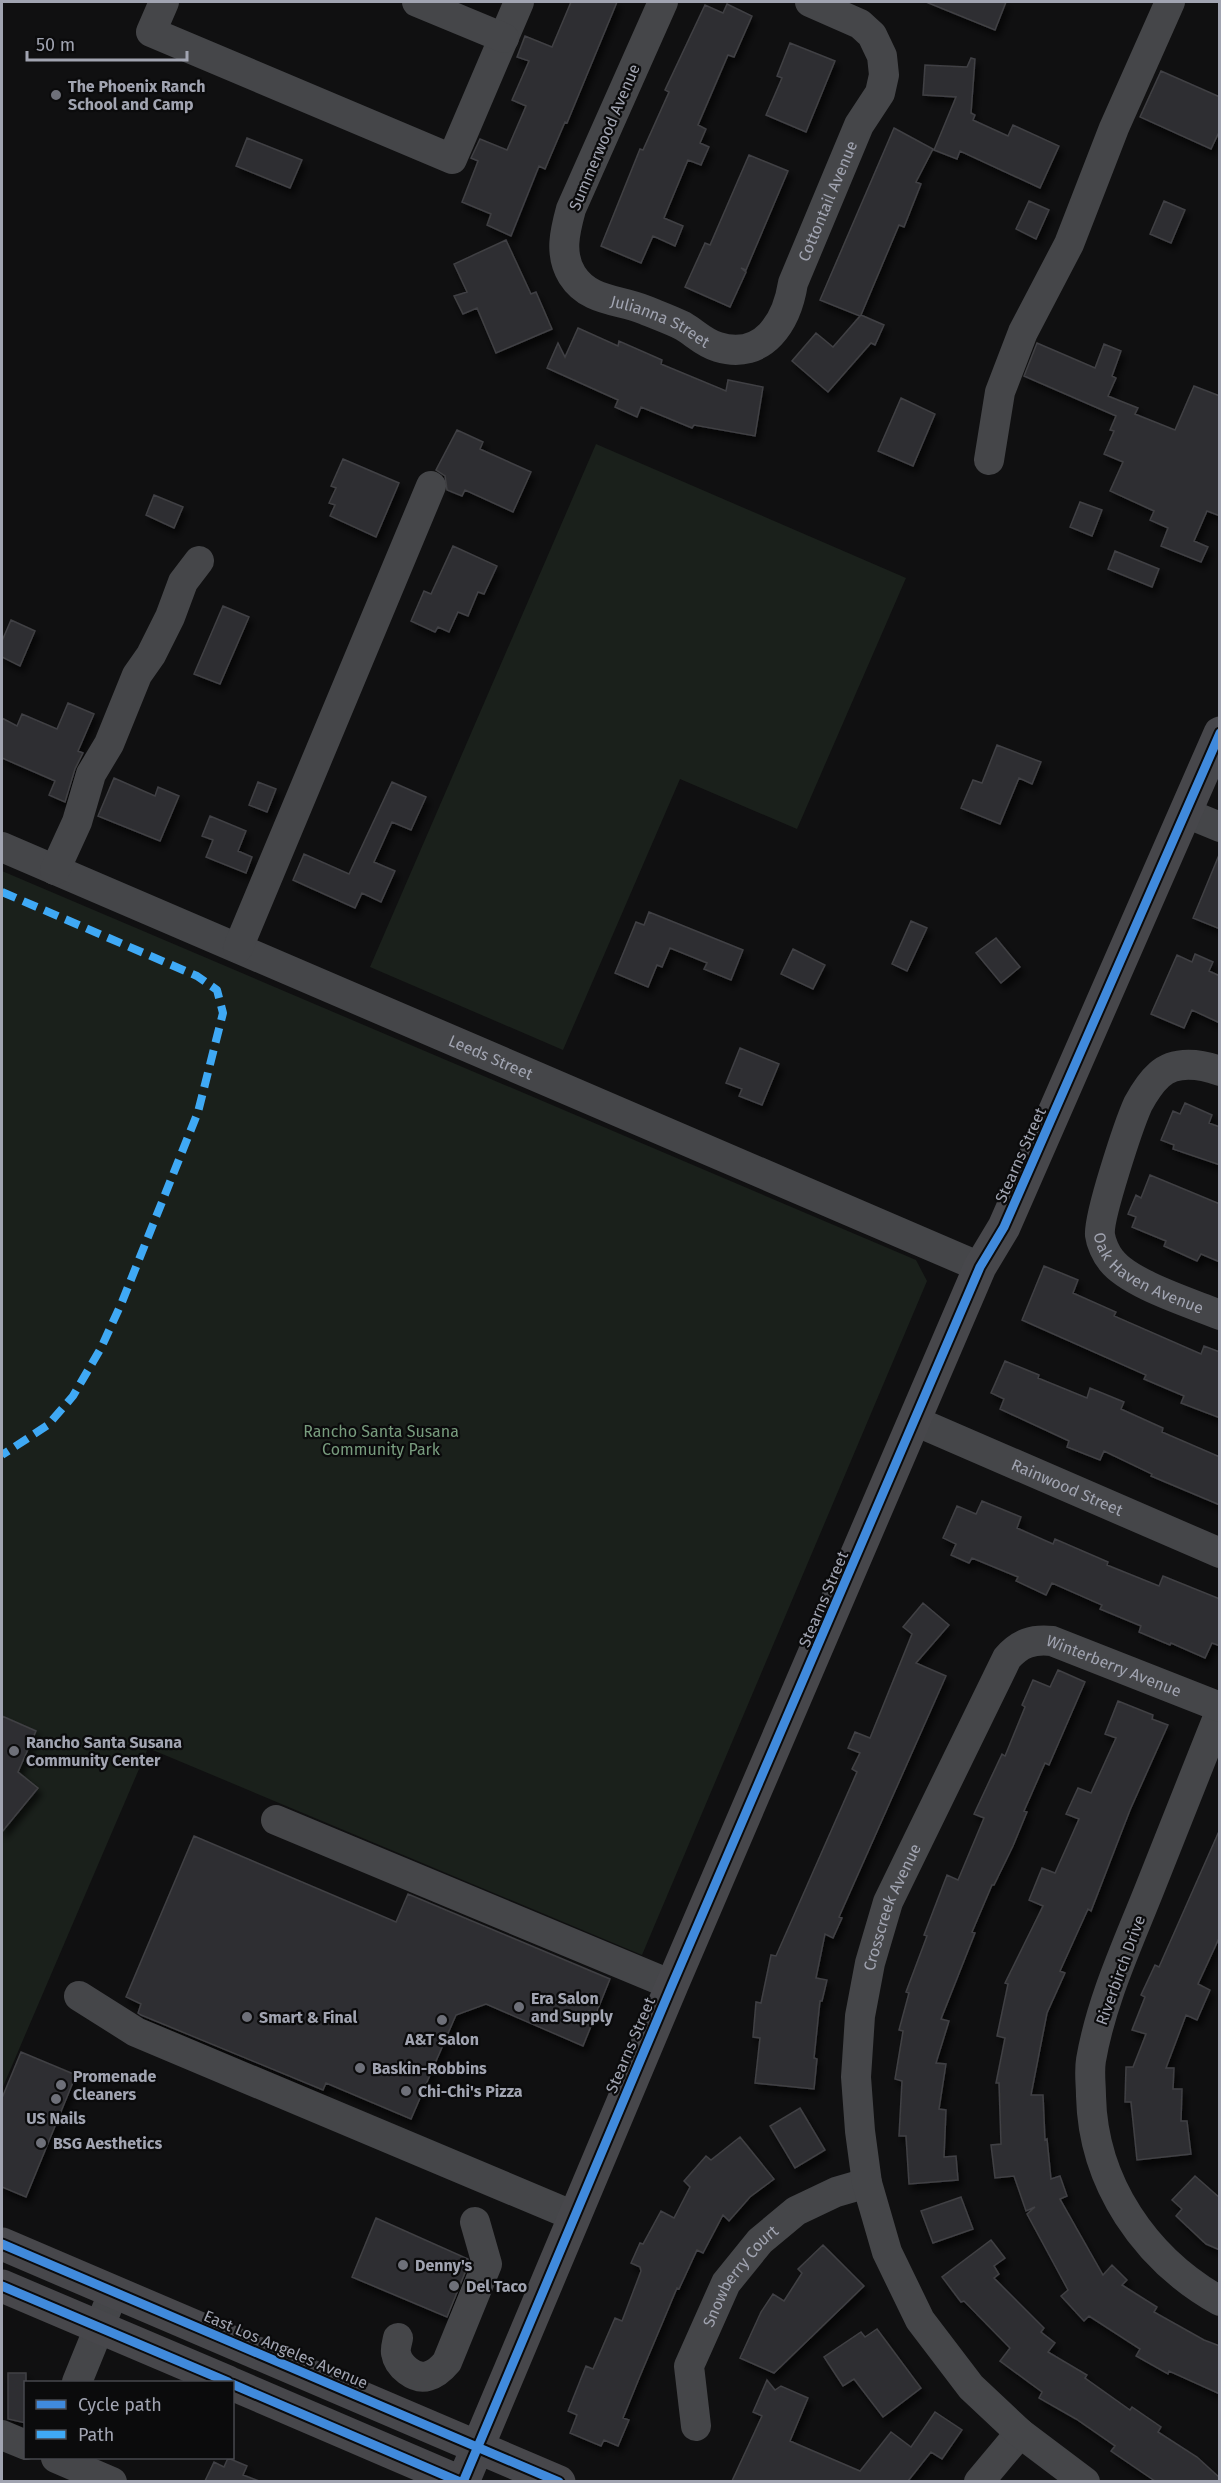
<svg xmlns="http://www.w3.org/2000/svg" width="1221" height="2483" font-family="'Fira Sans',sans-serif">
<defs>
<filter id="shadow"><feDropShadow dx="3.5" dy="6" stdDeviation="3" flood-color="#0009"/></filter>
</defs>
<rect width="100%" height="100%" fill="#101011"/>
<path fill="#1a201b" d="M 596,444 L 906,578 L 797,829 L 680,779 L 563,1050 L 370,967 Z
M 2,871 L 916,1260 L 927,1281 L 642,1955 L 148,1748 L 2,2089 Z"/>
<path fill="#2f2f31" stroke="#404044" stroke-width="1.5" filter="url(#shadow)" d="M 571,2 L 617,2 L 567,123 L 565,122 L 545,169 L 539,166 L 511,236 L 487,225 L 491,214 L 462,202 L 478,161 L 471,158 L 480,139 L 507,150 L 526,106 L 512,100 L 529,61 L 517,57 L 525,36 L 552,47 Z
M 926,2 L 1006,2 L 995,30 Z
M 727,4 L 752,16 L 734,57 L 728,55 L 698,125 L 706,129 L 700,143 L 709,147 L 701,165 L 688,160 L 664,218 L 683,226 L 675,246 L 653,236 L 641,263 L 601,246 L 640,149 L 643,150 L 669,92 L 665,90 L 705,5 L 723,13 Z
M 790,43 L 835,61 L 806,132 L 766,115 L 782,78 L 777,76 Z
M 971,58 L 975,59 L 971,113 L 975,115 L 973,120 L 1008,136 L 1013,125 L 1059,146 L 1040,188 L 960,151 L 957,159 L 934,150 L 956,97 L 923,95 L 925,65 L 967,67 Z
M 1161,71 L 1220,97 L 1220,130 L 1211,149 L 1140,117 Z
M 894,128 L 933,149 L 916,182 L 921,184 L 904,227 L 899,225 L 861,315 L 884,325 L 875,345 L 871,343 L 828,392 L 792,361 L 816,333 L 833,347 L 860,316 L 820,300 Z
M 247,138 L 302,160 L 290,188 L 236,166 Z
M 749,155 L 788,171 L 746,270 L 741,268 L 746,272 L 730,307 L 685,287 L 705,243 L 710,245 Z
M 1029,201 L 1049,210 L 1036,239 L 1016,229 Z
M 1164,201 L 1185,210 L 1171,243 L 1150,234 Z
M 506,240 L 531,294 L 536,292 L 552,329 L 496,353 L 477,308 L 463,314 L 454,296 L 467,292 L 454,264 Z
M 578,328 L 618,346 L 619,341 L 662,360 L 661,364 L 726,391 L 728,380 L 763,387 L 755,436 L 694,425 L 692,428 L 641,407 L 637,417 L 615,407 L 618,400 L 547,368 L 558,343 L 565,357 Z
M 1037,343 L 1095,368 L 1104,344 L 1121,351 L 1112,376 L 1116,378 L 1108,396 L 1138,408 L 1135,414 L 1175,430 L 1194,386 L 1220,396 L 1220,516 L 1207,511 L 1194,541 L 1208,547 L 1201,562 L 1161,546 L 1168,528 L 1150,520 L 1154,511 L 1110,491 L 1123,462 L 1104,454 L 1114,431 L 1110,430 L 1116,416 L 1024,376 Z
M 901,398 L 935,414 L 913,466 L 878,451 Z
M 457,430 L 483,442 L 480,449 L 531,472 L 513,512 L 465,490 L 462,496 L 447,490 L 445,476 L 436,470 Z
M 343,459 L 399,483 L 376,537 L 330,516 L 335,505 L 329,503 L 336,488 L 331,486 Z
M 154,495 L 183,507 L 174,528 L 146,515 Z
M 1080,502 L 1102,510 L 1092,536 L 1070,527 Z
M 453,546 L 497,566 L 484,594 L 478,592 L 468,616 L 458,612 L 449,632 L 438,627 L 435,632 L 411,621 L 424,591 L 431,594 Z
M 1115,551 L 1159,569 L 1152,587 L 1108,569 Z
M 223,606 L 249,617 L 220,684 L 194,674 Z
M 11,620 L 35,631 L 20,666 L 2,657 L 2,641 Z
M 68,703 L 94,714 L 78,751 L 83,753 L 75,769 L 65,802 L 49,795 L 55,781 L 2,758 L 2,718 L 17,726 L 22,714 L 57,729 Z
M 997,745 L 1041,762 L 1032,784 L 1019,778 L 1000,824 L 961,808 L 973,780 L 982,783 Z
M 114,778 L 155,796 L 158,787 L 179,796 L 160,841 L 98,816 Z
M 258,782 L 276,789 L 267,812 L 249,805 Z
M 392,782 L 426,797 L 411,830 L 392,822 L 374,862 L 395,871 L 381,902 L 362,893 L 355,908 L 293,880 L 304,854 L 349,874 Z
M 210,816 L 246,831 L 238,851 L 252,857 L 246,873 L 206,857 L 213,840 L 202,836 Z
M 1219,855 L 1220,855 L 1220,929 L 1193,918 Z
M 649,912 L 743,950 L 731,980 L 704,969 L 707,963 L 670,948 L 662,967 L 657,965 L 648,987 L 615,973 L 636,922 L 644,925 Z
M 911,921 L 927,928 L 907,971 L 892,964 Z
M 996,938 L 1020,967 L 1001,983 L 976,953 Z
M 793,949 L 825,965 L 813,989 L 781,974 Z
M 1195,954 L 1213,962 L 1209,971 L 1220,976 L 1220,1023 L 1192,1010 L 1184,1028 L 1151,1014 L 1177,955 L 1192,962 Z
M 740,1048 L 779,1064 L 762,1105 L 739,1096 L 742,1089 L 726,1083 Z
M 1185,1103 L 1212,1115 L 1209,1123 L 1220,1127 L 1220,1165 L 1173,1149 L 1174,1145 L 1161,1140 L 1173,1111 L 1180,1114 Z
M 1150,1175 L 1220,1204 L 1220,1262 L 1201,1254 L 1197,1261 L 1164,1246 L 1166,1241 L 1132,1227 L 1136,1217 L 1128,1214 L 1136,1195 L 1141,1198 Z
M 1044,1266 L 1078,1280 L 1073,1293 L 1116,1312 L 1114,1316 L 1201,1354 L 1204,1346 L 1220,1352 L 1220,1418 L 1181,1403 L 1184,1396 L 1144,1379 L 1146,1375 L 1022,1320 Z
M 1005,1361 L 1039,1375 L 1038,1378 L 1087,1398 L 1090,1388 L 1124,1402 L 1121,1409 L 1163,1428 L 1162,1432 L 1220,1457 L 1220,1505 L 1151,1476 L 1152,1474 L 1104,1451 L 1100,1460 L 1067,1447 L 1069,1441 L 1000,1409 L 1004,1399 L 991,1393 Z
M 982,1501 L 1021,1517 L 1017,1528 L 1053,1544 L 1055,1539 L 1108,1562 L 1107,1565 L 1159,1586 L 1163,1576 L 1220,1599 L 1220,1646 L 1212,1643 L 1205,1658 L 1171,1643 L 1170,1645 L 1139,1632 L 1141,1626 L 1100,1609 L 1102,1605 L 1052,1583 L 1046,1595 L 1016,1581 L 1018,1577 L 972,1558 L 969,1563 L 951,1555 L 956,1544 L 943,1538 L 957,1506 L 976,1514 Z
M 923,1603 L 949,1625 L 916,1663 L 946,1676 L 839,1917 L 842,1918 L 833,1938 L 825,1934 L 816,1978 L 827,1980 L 822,2001 L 820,2001 L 814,2058 L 817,2059 L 814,2089 L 755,2083 L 760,2038 L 753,2037 L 756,2002 L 761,2003 L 771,1955 L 776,1956 L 857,1772 L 852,1769 L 860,1753 L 848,1748 L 855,1732 L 870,1738 L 912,1634 L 903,1627 Z
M 1058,1670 L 1085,1682 L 1049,1765 L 1045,1763 L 1024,1811 L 1027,1812 L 1013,1846 L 994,1885 L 992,1885 L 972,1932 L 975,1933 L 941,2019 L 949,2021 L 936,2063 L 946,2064 L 939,2109 L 946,2110 L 944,2157 L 956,2156 L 958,2180 L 909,2184 L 906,2136 L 899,2136 L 902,2081 L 895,2079 L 903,2031 L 899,2030 L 909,1993 L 906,1992 L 927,1936 L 924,1935 L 947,1875 L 958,1880 L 984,1818 L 974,1814 L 1002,1754 L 1005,1756 L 1025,1707 L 1022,1705 L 1033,1680 L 1050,1687 Z
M 1118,1701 L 1153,1715 L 1152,1719 L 1168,1725 L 1130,1810 L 1091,1911 L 1088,1909 L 1060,1971 L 1065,1973 L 1047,2013 L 1031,2095 L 1043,2095 L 1045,2140 L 1047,2139 L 1051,2179 L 1060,2176 L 1067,2196 L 1060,2199 L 1103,2275 L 1112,2265 L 1127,2280 L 1122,2285 L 1157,2307 L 1154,2312 L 1204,2340 L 1220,2346 L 1220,2394 L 1169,2371 L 1168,2374 L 1136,2356 L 1140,2349 L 1089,2316 L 1084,2321 L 1061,2296 L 1068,2290 L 1027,2214 L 1035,2207 L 1026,2211 L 1014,2176 L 995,2178 L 991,2145 L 1001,2144 L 999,2083 L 996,2083 L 1005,2038 L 997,2036 L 1008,1984 L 1005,1983 L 1043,1906 L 1029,1900 L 1042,1868 L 1055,1873 L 1079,1819 L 1066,1814 L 1078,1788 L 1091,1793 L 1116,1738 L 1105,1734 Z
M 2,1716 L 36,1731 L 18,1772 L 38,1788 L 2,1832 Z
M 1220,1829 L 1220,1936 L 1198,1984 L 1210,1990 L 1197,2020 L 1186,2015 L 1166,2068 L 1174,2068 L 1173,2089 L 1182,2089 L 1181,2121 L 1187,2121 L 1191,2154 L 1137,2160 L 1131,2102 L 1125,2102 L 1126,2067 L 1133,2067 L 1146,2034 L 1132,2030 L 1145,1997 L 1141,1995 L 1155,1965 L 1159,1967 Z
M 194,1836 L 396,1922 L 408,1894 L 610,1979 L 583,2046 L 486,2004 L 456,2015 L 411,2119 L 326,2083 L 323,2090 L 141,2015 L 138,2013 L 141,2004 L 126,1997 Z
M 21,2052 L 76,2075 L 26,2197 L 2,2187 L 2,2098 Z
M 800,2108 L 825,2150 L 795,2168 L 770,2126 Z
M 740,2137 L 774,2179 L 750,2197 L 729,2221 L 723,2215 L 703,2253 L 697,2250 L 679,2289 L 677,2288 L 640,2376 L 623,2418 L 629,2420 L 618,2446 L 604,2440 L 601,2446 L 570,2433 L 577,2415 L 568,2411 L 586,2366 L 593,2369 L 615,2318 L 622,2321 L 641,2271 L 640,2267 L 631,2263 L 640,2243 L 643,2244 L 661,2211 L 674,2218 L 690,2187 L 684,2181 L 706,2156 L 711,2160 Z
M 1195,2176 L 1220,2198 L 1220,2250 L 1206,2244 L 1176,2216 L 1182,2209 L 1172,2200 Z
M 961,2197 L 973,2229 L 933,2243 L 921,2211 Z
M 376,2218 L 468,2259 L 469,2263 L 447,2317 L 352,2277 Z
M 991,2240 L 1005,2258 L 994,2266 L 999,2274 L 994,2278 L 1044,2328 L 1041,2332 L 1055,2343 L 1048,2352 L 1087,2375 L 1085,2378 L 1130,2410 L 1132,2407 L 1161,2427 L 1158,2432 L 1197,2457 L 1220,2478 L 1220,2481 L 1155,2481 L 1111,2451 L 1115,2446 L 1076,2419 L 1039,2398 L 1042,2392 L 1000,2361 L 1010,2348 L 964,2301 L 961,2302 L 942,2277 Z
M 823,2245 L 864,2286 L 774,2373 L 740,2358 L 761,2312 L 773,2294 L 784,2301 L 802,2273 L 798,2269 Z
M 877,2329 L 921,2388 L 883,2417 L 854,2379 L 843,2386 L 824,2357 L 861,2332 L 865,2337 Z
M 8,2373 L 26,2373 L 26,2423 L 8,2419 Z
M 767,2380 L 775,2390 L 781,2386 L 808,2398 L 790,2441 L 860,2471 L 891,2432 L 911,2447 L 935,2412 L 962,2430 L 942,2459 L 931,2452 L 908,2481 L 732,2481 L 762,2416 L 753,2412 Z
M 228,2458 L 247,2466 L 243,2475 L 259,2481 L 205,2481 L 214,2462 L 224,2467 Z"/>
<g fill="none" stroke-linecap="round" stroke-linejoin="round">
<g stroke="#454649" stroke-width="30">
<path d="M 164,2 L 151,32 L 452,159 L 519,2"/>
<path d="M 417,2 L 504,38"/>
<path id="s1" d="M 663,2 L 571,209 C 565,231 559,254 572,275 C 589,302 619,299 645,310 C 657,315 671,320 683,326 C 695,333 704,343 718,347 C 764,361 787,321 793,283 L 859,125 L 880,93 L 884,75 L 882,56 L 872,35 L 860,24 L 810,2"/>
<path d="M 989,460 L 1000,392 L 1023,332 L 1069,244 L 1114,128 L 1170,2"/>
<path d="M 1186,813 L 1220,827"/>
<path id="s2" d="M 2,847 L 980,1267"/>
<path d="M 55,870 L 77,822 L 91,774 L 109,744 L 137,675 L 151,655 L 170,617 L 183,582 L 199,561"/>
<path d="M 238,948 L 431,486"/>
<path id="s3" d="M 1220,1071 C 1201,1064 1175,1060 1159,1075 C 1150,1083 1144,1093 1138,1104 C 1129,1124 1098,1217 1100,1235 C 1101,1243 1106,1254 1111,1260 C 1129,1284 1191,1303 1220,1315"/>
<path id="s4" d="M 915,1421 L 1220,1553"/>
<path d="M 1220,1712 C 1196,1772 1172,1833 1148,1893 C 1126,1948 1101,2002 1091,2060 C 1089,2072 1091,2085 1091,2096 C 1093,2183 1145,2259 1220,2301"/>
<path d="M 276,1820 L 672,1985"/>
<path d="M 79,1996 L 136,2032 L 574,2216"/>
<path d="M 398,2338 C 397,2343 395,2349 396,2353 C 398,2366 415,2380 428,2376 C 436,2374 442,2368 447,2362 L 487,2264 L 475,2222"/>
<path d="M 77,2382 L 114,2291"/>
<path id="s5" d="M 696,2426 L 689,2366 L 726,2283 L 760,2241 L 796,2211 L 836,2192 L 867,2183"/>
<path d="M 2,2435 L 26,2445"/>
<path d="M 56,2458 L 112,2482"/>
<path d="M 979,2482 L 1020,2433"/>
<path id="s6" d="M 1085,2482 L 1020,2433 L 971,2387 L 920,2320 L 887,2252 L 867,2183 L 860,2131 L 856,2077 L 860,2016 L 870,1963 L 888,1902 L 1007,1658 C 1020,1643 1033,1639 1052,1641 L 1220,1707"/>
</g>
<path stroke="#47474b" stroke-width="33" d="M 2,2244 L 559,2482
M 2,2286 L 228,2382
M 232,2384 L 460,2482
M 463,2482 L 672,1985 L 980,1267 L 1004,1227 L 1220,733"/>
<path stroke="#3fa9f5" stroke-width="8" stroke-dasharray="15 8" stroke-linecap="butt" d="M 2,892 L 197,976 L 217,990 L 223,1013 L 198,1112 L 122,1302 L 101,1348 L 73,1396 L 48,1425 L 2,1455"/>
<defs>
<path id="cycleway" d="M 2,2244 L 559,2482
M 2,2286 L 228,2382
M 232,2384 L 460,2482
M 463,2482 L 672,1985 L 980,1267 L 1004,1227 L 1220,733"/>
</defs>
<use href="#cycleway" stroke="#0b0b0c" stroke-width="13"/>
<use href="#cycleway" stroke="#408adc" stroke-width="9"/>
</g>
<g fill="#6e7079" stroke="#0b0b0c" stroke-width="2">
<circle cx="56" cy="95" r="6"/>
<circle cx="14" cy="1751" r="6"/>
<circle cx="519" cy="2007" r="6"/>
<circle cx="247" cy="2017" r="6"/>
<circle cx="442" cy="2020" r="6"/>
<circle cx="360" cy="2068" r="6"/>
<circle cx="61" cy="2085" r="6"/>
<circle cx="406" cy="2091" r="6"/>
<circle cx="56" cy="2099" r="6"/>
<circle cx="41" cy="2143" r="6"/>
<circle cx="403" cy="2265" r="6"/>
<circle cx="454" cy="2286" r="6"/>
</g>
<g text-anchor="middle" stroke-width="4.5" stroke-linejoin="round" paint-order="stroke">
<g font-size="16" font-weight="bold" fill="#a1a4b1" stroke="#0b0b0c" text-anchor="start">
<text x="68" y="92">The Phoenix Ranch<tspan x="68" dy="18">School and Camp</tspan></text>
<text x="26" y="1748">Rancho Santa Susana<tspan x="26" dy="18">Community Center</tspan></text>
<text x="531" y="2004">Era Salon<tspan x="531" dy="18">and Supply</tspan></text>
<text x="259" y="2023">Smart &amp; Final</text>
<text x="442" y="2045" text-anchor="middle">A&amp;T Salon</text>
<text x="372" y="2074">Baskin-Robbins</text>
<text x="73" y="2082">Promenade<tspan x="73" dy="18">Cleaners</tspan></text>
<text x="418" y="2097">Chi-Chi's Pizza</text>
<text x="56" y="2124" text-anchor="middle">US Nails</text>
<text x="53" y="2149">BSG Aesthetics</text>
<text x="415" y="2271">Denny's</text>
<text x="466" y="2292">Del Taco</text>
</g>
<g font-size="16" fill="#a1a4b1" stroke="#0b0b0c">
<text transform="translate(604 137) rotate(-67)" y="6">Summerwood Avenue</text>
<text dy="6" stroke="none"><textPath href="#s1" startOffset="663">Cottontail Avenue</textPath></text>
<text dy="6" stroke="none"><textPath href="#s1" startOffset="396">Julianna Street</textPath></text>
<text dy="6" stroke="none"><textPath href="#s2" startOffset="532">Leeds Street</textPath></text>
<text transform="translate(1020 1155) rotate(-66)" y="6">Stearns Street</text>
<text dy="6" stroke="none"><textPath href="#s3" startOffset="302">Oak Haven Avenue</textPath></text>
<text dy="6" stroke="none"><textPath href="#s4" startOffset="166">Rainwood Street</textPath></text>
<text transform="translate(823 1599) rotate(-67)" y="6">Stearns Street</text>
<text dy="6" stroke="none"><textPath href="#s6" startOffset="1054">Winterberry Avenue</textPath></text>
<text dy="6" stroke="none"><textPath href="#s6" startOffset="662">Crosscreek Avenue</textPath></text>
<text transform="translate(1120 1970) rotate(-70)" y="6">Riverbirch Drive</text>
<text transform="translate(630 2045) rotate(-67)" y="6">Stearns Street</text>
<text dy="6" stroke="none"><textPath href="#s5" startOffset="165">Snowberry Court</textPath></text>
<text transform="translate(286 2349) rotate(23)" y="6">East Los Angeles Avenue</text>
</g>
<g font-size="16" fill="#789c7e" stroke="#0b0b0c">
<text x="381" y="1437">Rancho Santa Susana<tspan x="381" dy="18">Community Park</tspan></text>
</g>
</g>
<rect width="1221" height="2483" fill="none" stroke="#a1a4b1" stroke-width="6"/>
<rect x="24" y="2381" width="210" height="78" fill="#0b0b0c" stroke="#47484e" stroke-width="1.5"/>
<rect x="36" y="2400" width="30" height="9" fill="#408adc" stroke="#47484e" stroke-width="1.5"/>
<text x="78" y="2411" font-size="18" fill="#a1a4b1">Cycle path</text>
<rect x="36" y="2430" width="30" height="9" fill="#3fa9f5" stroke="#47484e" stroke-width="1.5"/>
<text x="78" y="2441" font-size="18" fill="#a1a4b1">Path</text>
<path d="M27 51v9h160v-9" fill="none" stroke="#a1a4b1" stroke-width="3"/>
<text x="36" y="51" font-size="18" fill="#a1a4b1" stroke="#0b0b0c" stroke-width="4.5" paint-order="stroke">50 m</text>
</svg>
